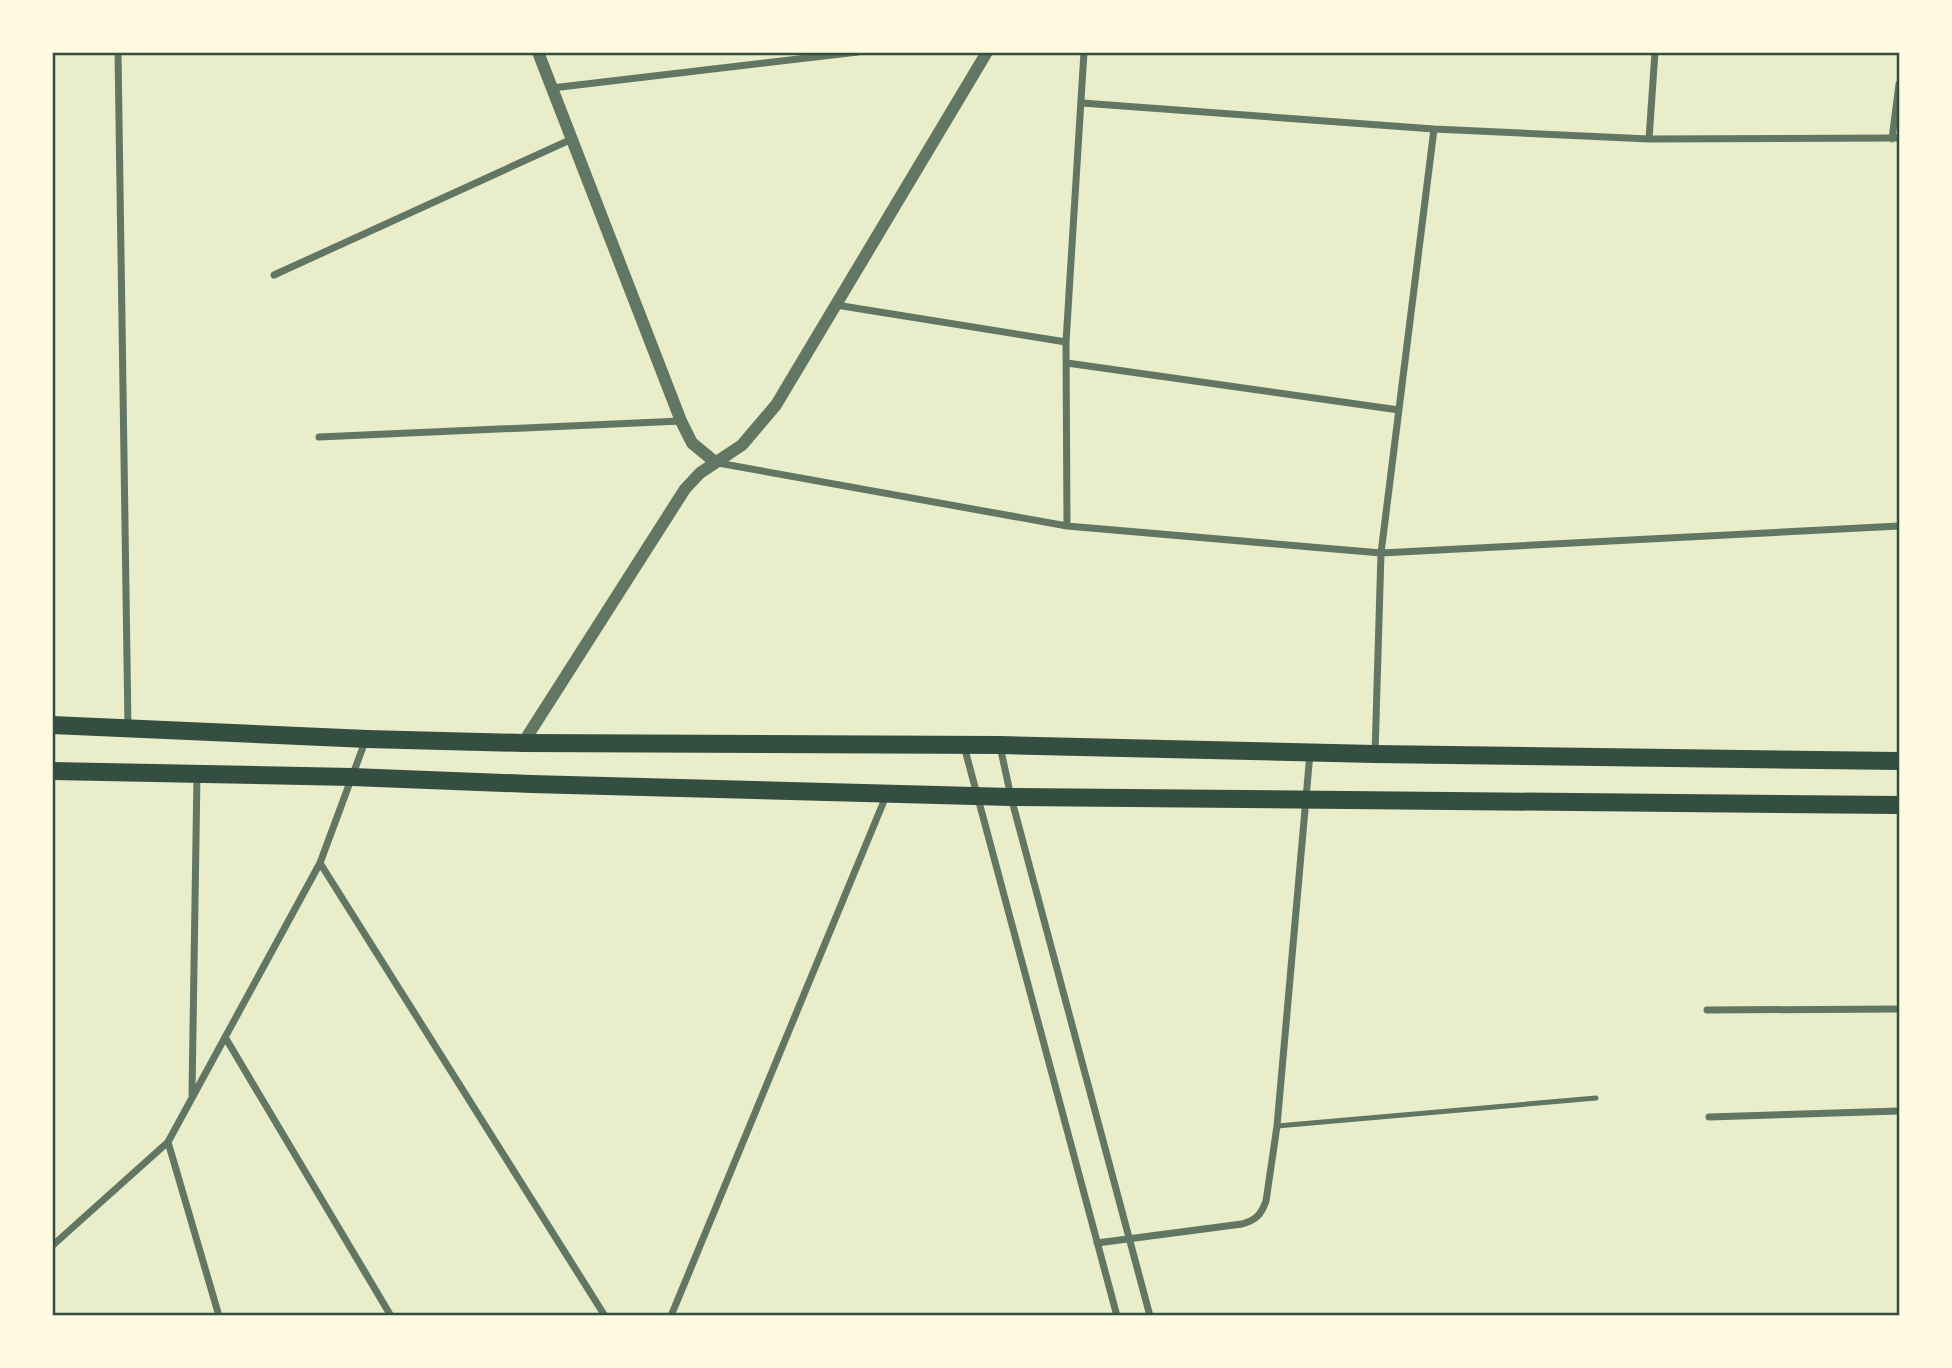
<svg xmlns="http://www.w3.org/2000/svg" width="1952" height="1368" font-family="Karla,sans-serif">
<rect width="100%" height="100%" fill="#e9edc9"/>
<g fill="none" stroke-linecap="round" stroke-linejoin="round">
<path stroke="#617663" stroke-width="5" d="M 1277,1126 L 1596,1098"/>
<path stroke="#617663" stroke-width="7" d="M 118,52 L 128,727
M 552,88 L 858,52
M 1082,103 L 1434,129
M 1649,139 L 1655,52
M 1892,139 L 1899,84
M 274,275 L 572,139
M 836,305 L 1066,342
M 1067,363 L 1399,410
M 319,437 L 681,421
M 718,463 L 1067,526 L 1381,553 L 1899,526
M 1067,526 L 1066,342 L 1084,52
M 964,746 L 1117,1316
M 1000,746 L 1011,797 L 1150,1316
M 1375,754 L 1381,553 L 1434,129 L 1649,139 L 1899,138
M 320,863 L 605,1316
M 1707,1010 L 1899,1009
M 225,1037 L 391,1316
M 192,1094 L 197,774
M 1709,1117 L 1899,1111
M 168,1142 L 219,1316
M 1097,1243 L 1242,1224 C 1256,1220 1261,1215 1266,1201 L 1277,1126 L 1310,753
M 52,1246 L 168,1142 L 320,863 L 366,739
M 671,1316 L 886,796"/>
<path stroke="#617663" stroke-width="12" d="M 538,52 L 681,421 L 692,443 L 715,462
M 523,743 L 685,489 L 700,473 L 742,445 L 776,405 L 987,52"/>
<path stroke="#344e41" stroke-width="18" d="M 52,725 L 367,739 L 523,743 L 1000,745 L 1374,754 L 1899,761
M 52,771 L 352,777 L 531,784 L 1011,797 L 1899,805"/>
</g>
<rect width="1952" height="1368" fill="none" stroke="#fefae0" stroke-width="108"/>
<rect x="54" y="54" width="1844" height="1260" fill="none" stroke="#344e41" stroke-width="2.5"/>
</svg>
